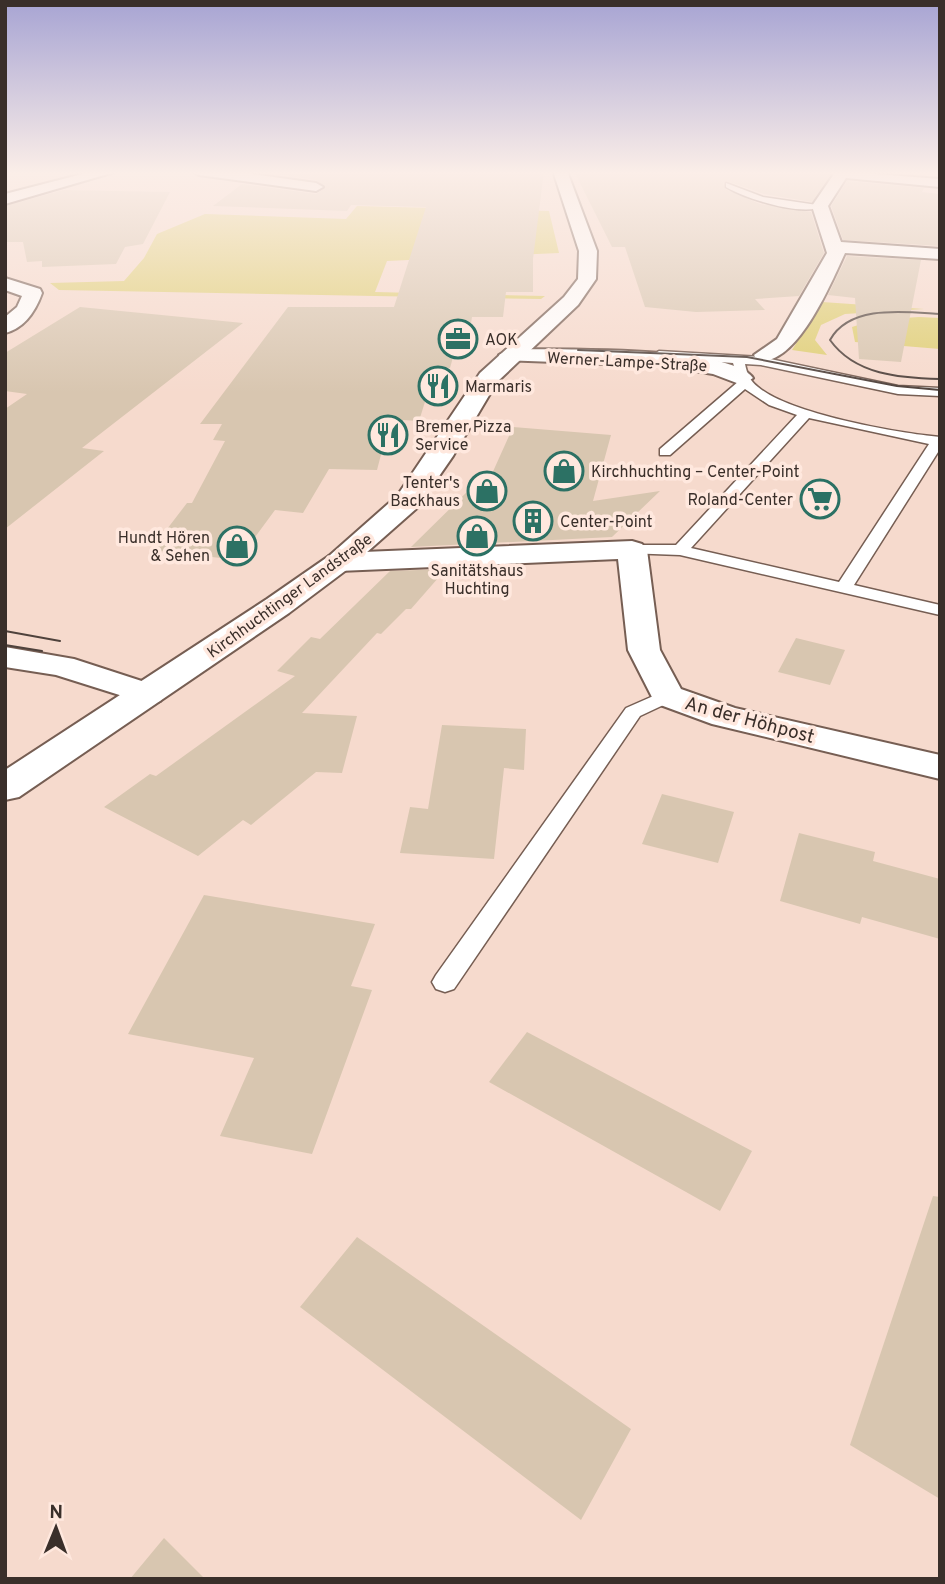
<svg xmlns="http://www.w3.org/2000/svg" width="945" height="1584" font-family="Overpass,sans-serif">
<rect width="100%" height="100%" fill="#f6dacd"/>
<path fill="#dfcf75" d="M 357,206 L 549,211 L 559,253 L 387,261 L 375,292 L 545,296 L 541,299 L 59,290 L 50,283 L 124,281 L 144,258 L 157,234 L 205,214 L 346,219 Z
M 822,302 L 924,309 L 845,314 L 821,325 L 815,340 L 827,355 L 792,350 Z
M 919,317 L 940,318 L 940,349 L 855,342 L 852,327 L 874,320 Z"/>
<path fill="#d8c6b0" d="M 258,171 L 544,171 L 533,259 L 533,292 L 506,292 L 503,317 L 472,317 L 468,343 L 457,343 L 450,368 L 431,367 L 429,389 L 419,421 L 403,420 L 398,443 L 384,443 L 377,470 L 329,469 L 303,513 L 275,510 L 238,560 L 151,550 L 187,503 L 192,503 L 225,441 L 213,440 L 222,424 L 200,424 L 288,307 L 394,307 L 426,207 L 351,205 L 347,211 L 213,206 L 242,184 L 316,194 L 325,188 L 316,180 Z
M 574,171 L 833,171 L 812,202 L 764,194 L 727,181 L 723,183 L 725,189 L 760,204 L 811,212 L 824,253 L 799,296 L 755,299 L 765,310 L 696,312 L 645,307 L 625,247 L 612,247 Z
M 847,181 L 924,188 L 922,192 L 940,194 L 940,246 L 843,240 L 831,206 Z
M 63,190 L 170,192 L 143,244 L 125,247 L 116,264 L 42,267 L 42,261 L 27,262 L 23,242 L 5,242 L 5,206 Z
M 847,256 L 921,260 L 901,362 L 859,359 L 855,298 L 828,295 Z
M 80,307 L 243,323 L 82,448 L 104,451 L 5,529 L 5,409 L 27,394 L 5,391 L 5,353 Z
M 513,427 L 611,435 L 593,501 L 660,491 L 612,537 L 411,547 L 474,485 L 486,487 Z
M 446,569 L 411,609 L 406,609 L 381,634 L 377,633 L 302,713 L 357,716 L 342,773 L 316,772 L 251,825 L 243,820 L 198,856 L 104,807 L 150,774 L 156,776 L 295,676 L 277,671 L 311,637 L 320,639 L 390,571 Z
M 796,638 L 845,650 L 830,685 L 778,672 Z
M 442,725 L 526,729 L 524,770 L 504,768 L 494,859 L 400,853 L 410,807 L 428,809 Z
M 662,794 L 734,812 L 718,863 L 642,844 Z
M 799,833 L 875,852 L 873,861 L 940,879 L 940,939 L 862,917 L 860,924 L 780,901 Z
M 204,895 L 375,924 L 351,986 L 372,990 L 312,1154 L 220,1136 L 254,1058 L 128,1034 Z
M 527,1032 L 752,1151 L 720,1211 L 489,1082 Z
M 933,1196 L 940,1197 L 940,1499 L 850,1445 Z
M 357,1237 L 631,1429 L 581,1520 L 300,1307 Z
M 164,1538 L 205,1579 L 130,1579 Z"/>
<g fill="none" stroke-linecap="round" stroke-linejoin="round">
<defs>
<path id="service" d="M 726,183 L 763,197 L 824,206 C 803,217 746,199 726,187 Z
M 659,351 L 761,357 L 898,386 L 940,388 L 940,396 L 898,394 L 761,365 L 745,364 C 747,374 750,381 758,387 C 790,414 897,433 940,437 L 940,449 L 854,585 L 940,605 L 940,615 L 680,555 L 626,553 L 624,550 L 632,545 L 676,545 L 797,415 L 769,405 L 745,389 L 670,455 L 660,455 L 660,449 L 739,381 L 733,363 L 655,357 L 653,355 ZM 809,418 L 929,444 L 839,582 L 691,548 Z
M 667,690 L 676,696 L 674,700 L 640,716 L 454,989 L 445,992 L 436,989 L 432,982 L 436,975 L 626,708 Z"/>
<path id="minor" d="M 94,171 L 118,171 L 5,204 L 5,194 Z
M 192,171 L 231,171 L 316,183 L 323,187 L 316,191 L 199,175 Z
M 836,171 L 940,179 L 940,187 L 846,178 L 828,206 L 841,242 L 940,249 L 940,259 L 845,253 C 832,281 796,369 757,360 L 754,355 L 777,339 L 827,253 L 812,206 Z
M 5,278 L 40,289 L 42,293 C 36,310 25,328 5,333 L 5,317 L 17,307 L 22,296 L 5,290 Z
M 510,349 C 552,350 731,345 753,378 L 742,385 L 713,374 L 663,366 L 502,360 L 499,355 Z
M 632,541 L 642,544 L 647,550 L 660,650 L 681,689 L 735,708 L 940,755 L 940,779 L 712,724 L 655,703 L 628,650 L 618,559 L 339,571 L 329,568 L 324,562 L 329,556 L 339,553 Z
M 5,647 L 74,659 L 160,687 L 165,694 L 160,701 L 148,704 L 56,675 L 5,667 Z"/>
<path id="secondary" d="M 553,171 L 567,171 L 597,251 L 596,279 L 578,305 L 497,382 L 453,456 L 417,508 L 349,568 L 289,613 L 19,797 L 5,800 L 5,770 L 267,599 L 329,556 L 397,496 L 480,373 L 564,297 L 578,279 L 579,251 Z"/>
</defs>
<use href="#service" stroke="#765e53" stroke-width="3"/>
<use href="#minor" stroke="#765e53" stroke-width="4"/>
<use href="#secondary" stroke="#765e53" stroke-width="4"/>
<use href="#service" fill="#fff" fill-rule="evenodd"/>
<use href="#minor" fill="#fff" fill-rule="evenodd"/>
<use href="#secondary" fill="#fff" fill-rule="evenodd"/>
<path stroke="#4f423c" stroke-width="2" d="M 940,314 C 905,312 850,304 830,340 C 855,375 900,378 940,379
M 578,350 L 747,357 L 897,386 L 940,390
M 5,631 L 60,641
M 5,645 L 42,651"/>
</g>
<linearGradient id="sky" x2="0" y2="1"><stop stop-color="#a7a4d3"/><stop offset="0.44" stop-color="#fbeee8"/><stop offset="1" stop-color="#fbeee8" stop-opacity="0"/></linearGradient>
<rect width="945" height="393" fill="url(#sky)"/>
<defs>
<symbol id="office-ring" viewBox="-11 -11 22 22"><circle r="9.5" fill="#ffe8de" stroke="#2c7164" stroke-width="1.5"/><path d="M-6-3h4V-5.5h4V-3h4V5H-6ZM-1-4.5V-3h2v-1.5ZM-6 0V1H6V0Z" fill="#2c7164"/></symbol>
<symbol id="restaurant-ring" viewBox="-11 -11 22 22"><circle r="9.5" fill="#ffe8de" stroke="#2c7164" stroke-width="1.5"/><path d="M-5-6h1v4h1v-4h1v4h1v-4h1v5L-1.5 .5V6h-2V.5L-5-1ZM5-6V6H3V1.5H1.5Q1.5-4 5-6Z" fill="#2c7164"/></symbol>
<symbol id="shop-ring" viewBox="-11 -11 22 22"><circle r="9.5" fill="#ffe8de" stroke="#2c7164" stroke-width="1.5"/><path d="M-5-2.5h2.3a2.7 3.5 0 0 1 5.4 0H5L5.5 6h-11ZM-1.5-2.5h3a1.5 2.3 0 0 0-3 0Z" fill="#2c7164"/></symbol>
<symbol id="supermarket-ring" viewBox="-11 -11 22 22"><circle r="9.5" fill="#ffe8de" stroke="#2c7164" stroke-width="1.5"/><path d="M-6-5.5h2.5l.6 2H6L4.5 2H-2.5L-4.4-4H-6ZM-1.5 3.2a1.3 1.3 0 1 0 .1 0ZM3 3.2a1.3 1.3 0 1 0 .1 0Z" fill="#2c7164"/></symbol>
<symbol id="building-ring" viewBox="-11 -11 22 22"><circle r="9.5" fill="#ffe8de" stroke="#2c7164" stroke-width="1.5"/><path d="M-4-6H4V6H1V3H-1V6H-4ZM-2.5-4.3h1.7v1.8h-1.7ZM.8-4.3h1.7v1.8H.8ZM-2.5-1h1.7V.8h-1.7ZM.8-1h1.7V.8H.8Z" fill="#2c7164"/></symbol>
</defs>
<g fill-rule="evenodd">
<use href="#office-ring" x="436" y="317" width="44" height="44"/>
<use href="#restaurant-ring" x="416" y="364" width="44" height="44"/>
<use href="#restaurant-ring" x="366" y="413" width="44" height="44"/>
<use href="#shop-ring" x="542" y="449" width="44" height="44"/>
<use href="#shop-ring" x="465" y="469" width="44" height="44"/>
<use href="#supermarket-ring" x="798" y="477" width="44" height="44"/>
<use href="#building-ring" x="511" y="499" width="44" height="44"/>
<use href="#shop-ring" x="455" y="514" width="44" height="44"/>
<use href="#shop-ring" x="215" y="524" width="44" height="44"/>
</g>
<g text-anchor="middle" stroke-width="7" stroke-linejoin="round" paint-order="stroke">
<g font-size="16" fill="#3a2f2a" stroke="#ffe8de" text-anchor="start">
<text x="485" y="345">AOK</text>
<text x="465" y="392">Marmaris</text>
<text x="415" y="432">Bremer Pizza<tspan x="415" dy="18">Service</tspan></text>
<text x="591" y="477">Kirchhuchting – Center-Point</text>
<text x="460" y="488" text-anchor="end">Tenter's<tspan x="460" dy="18">Backhaus</tspan></text>
<text x="793" y="505" text-anchor="end">Roland-Center</text>
<text x="560" y="527">Center-Point</text>
<text x="210" y="543" text-anchor="end">Hundt Hören<tspan x="210" dy="18">&amp; Sehen</tspan></text>
<text x="477" y="576" text-anchor="middle">Sanitätshaus<tspan x="477" dy="18">Huchting</tspan></text>
</g>
<g font-size="16" fill="#3a2f2a" stroke="#ffe8de">
<text transform="translate(627 361) rotate(3)" y="6">Werner-Lampe-Straße</text>
<text transform="translate(289 595) rotate(-36)" y="6">Kirchhuchtinger Landstraße</text>
</g>
<g font-size="19" fill="#3a2f2a" stroke="#ffe8de">
<text transform="translate(750 719) rotate(15)" y="7">An der Höhpost</text>
</g>
</g>
<rect width="945" height="1584" fill="none" stroke="#3a2f2a" stroke-width="14"/>
<g transform="translate(56 1528) rotate(1)" stroke="#ffe8de" stroke-width="5" paint-order="stroke">
<path d="M0-5L12 26L0 18L-12 26Z" fill="#3a2f2a"/>
<text y="-10" font-size="19" font-weight="bold" text-anchor="middle" fill="#3a2f2a">N</text>
</g>
</svg>
